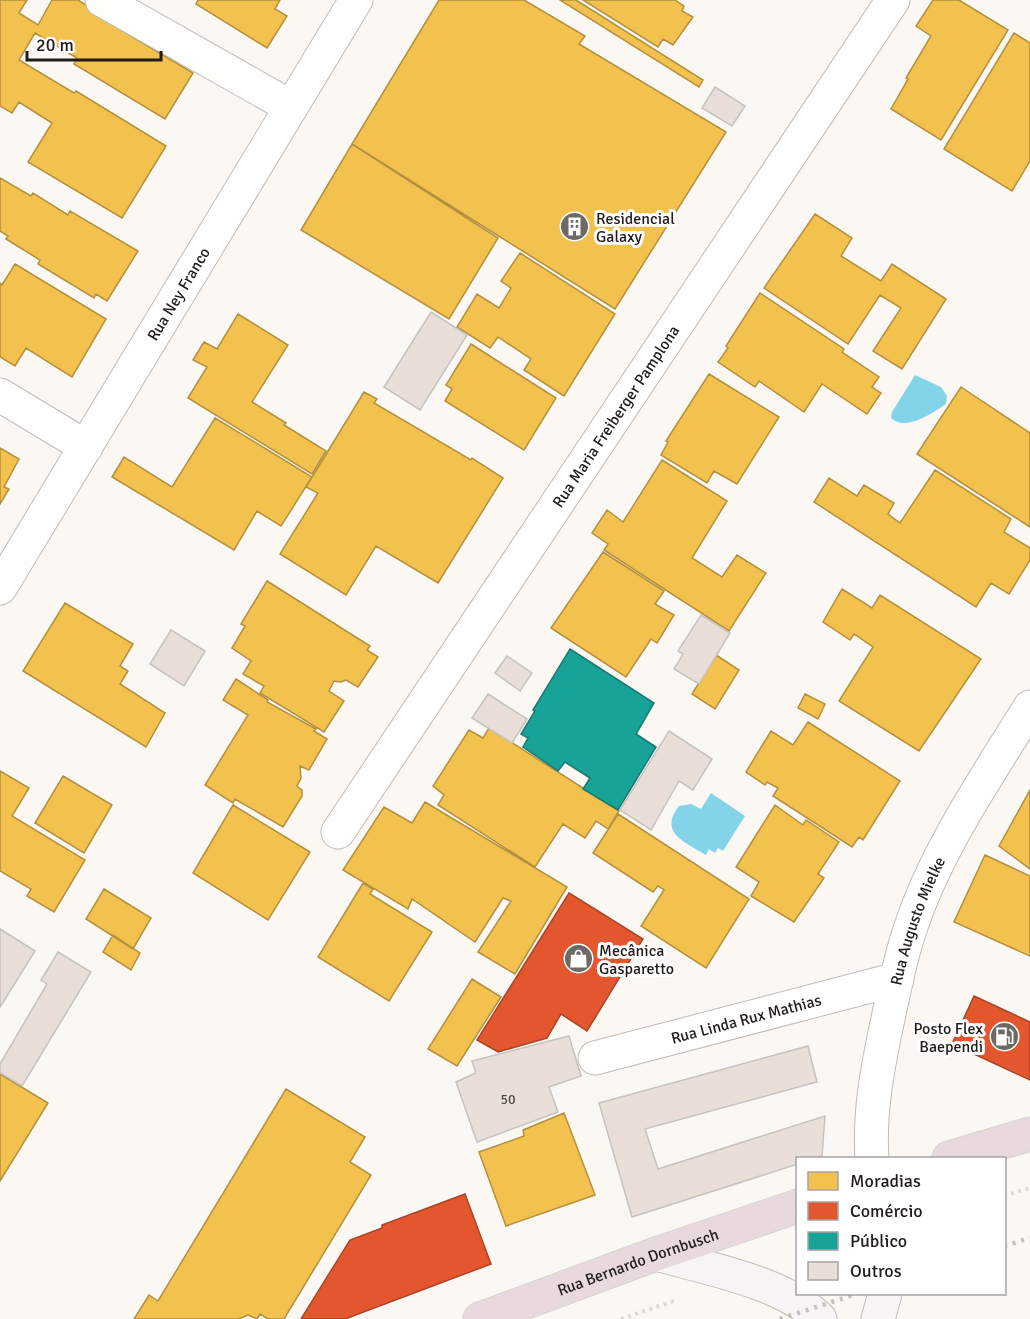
<svg xmlns="http://www.w3.org/2000/svg" width="1030" height="1319" font-family="Signika,sans-serif">
<rect width="100%" height="100%" fill="#fbf8f4"/>
<path fill="#83d4e9" d="M 915,375 L 941,387 L 947,396 L 946,404 C 933,413 905,432 891,418 L 892,412 Z
M 711,793 L 745,816 L 723,851 L 718,848 L 715,853 L 709,849 L 706,855 C 685,842 658,833 679,806 L 691,804 L 701,809 Z"/>
<path fill="#f2c14e" stroke="#b3903e" stroke-width="1.5" d="M 0,0 L 27,0 L 19,13 L 38,25 L 52,0 L 78,0 L 110,20 L 108,22 L 193,73 L 165,119 L 74,64 L 77,58 L 35,33 L 19,60 L 74,93 L 76,91 L 166,146 L 122,218 L 28,162 L 52,123 L 19,102 L 12,113 L 0,106 Z
M 198,0 L 280,0 L 275,9 L 287,16 L 267,48 L 196,4 Z
M 439,0 L 524,0 L 585,36 L 579,44 L 726,132 L 615,309 L 352,144 Z
M 560,0 L 576,0 L 703,80 L 699,87 Z
M 583,0 L 675,0 L 684,6 L 682,11 L 693,17 L 673,45 L 663,39 L 658,47 Z
M 933,0 L 959,0 L 1008,30 L 941,140 L 891,109 L 908,79 L 906,78 L 931,36 L 916,26 Z
M 1014,33 L 1030,43 L 1030,161 L 1012,191 L 944,149 Z
M 352,144 L 498,238 L 449,319 L 301,230 Z
M 0,178 L 31,196 L 33,193 L 68,215 L 70,211 L 138,251 L 107,301 L 96,294 L 94,298 L 38,264 L 40,260 L 6,239 L 8,236 L 0,231 Z
M 815,214 L 852,238 L 841,256 L 881,281 L 892,264 L 946,299 L 902,369 L 873,351 L 901,308 L 880,295 L 848,344 L 764,288 Z
M 520,253 L 615,314 L 564,396 L 524,370 L 531,359 L 498,337 L 490,348 L 457,327 L 477,294 L 499,308 L 511,288 L 501,281 Z
M 15,264 L 106,319 L 72,377 L 26,348 L 15,366 L 0,357 L 0,283 L 2,285 Z
M 760,293 L 844,349 L 842,352 L 879,377 L 872,387 L 881,393 L 867,414 L 822,384 L 804,412 L 759,381 L 755,387 L 718,362 L 728,348 L 726,346 Z
M 238,314 L 288,345 L 252,402 L 286,423 L 284,425 L 326,451 L 312,474 L 188,398 L 207,367 L 193,360 L 204,342 L 217,349 Z
M 471,344 L 556,398 L 524,450 L 445,401 L 452,389 L 446,385 Z
M 709,374 L 779,417 L 737,484 L 714,471 L 707,483 L 661,455 L 668,442 L 666,441 Z
M 961,387 L 1030,433 L 1030,527 L 917,454 Z
M 364,392 L 377,399 L 374,403 L 471,460 L 472,458 L 503,478 L 438,583 L 376,546 L 346,595 L 280,554 L 318,493 L 306,487 Z
M 215,418 L 312,477 L 281,526 L 257,511 L 234,550 L 112,477 L 124,457 L 172,487 Z
M 0,448 L 19,459 L 4,487 L 9,489 L 0,504 Z
M 662,460 L 727,501 L 692,558 L 722,577 L 737,555 L 766,573 L 729,631 L 604,550 L 608,544 L 592,533 L 607,510 L 623,522 Z
M 935,470 L 1011,519 L 1004,532 L 1030,548 L 1030,560 L 1009,594 L 991,583 L 976,607 L 814,502 L 829,478 L 857,496 L 864,485 L 894,503 L 888,514 L 900,523 Z
M 603,552 L 664,591 L 655,604 L 674,615 L 657,643 L 651,639 L 626,677 L 551,628 Z
M 267,581 L 370,646 L 367,650 L 378,657 L 358,687 L 346,680 L 341,682 L 334,681 L 329,691 L 344,701 L 324,732 L 260,693 L 264,686 L 243,674 L 251,661 L 232,648 L 245,626 L 241,624 Z
M 842,589 L 872,608 L 880,595 L 981,659 L 919,751 L 839,701 L 873,647 L 854,634 L 850,640 L 823,622 Z
M 65,603 L 133,644 L 120,666 L 128,671 L 120,684 L 165,713 L 146,747 L 23,671 Z
M 716,655 L 739,670 L 715,709 L 692,694 Z
M 236,679 L 268,700 L 267,702 L 316,729 L 314,731 L 327,739 L 309,770 L 300,766 L 301,778 L 297,786 L 302,790 L 302,796 L 283,827 L 235,799 L 233,803 L 205,785 L 248,715 L 223,700 Z
M 805,694 L 825,704 L 818,719 L 798,708 Z
M 808,722 L 900,781 L 863,840 L 859,837 L 852,847 L 773,796 L 778,788 L 767,782 L 765,785 L 746,772 L 771,731 L 793,745 Z
M 489,728 L 619,811 L 608,829 L 596,821 L 585,838 L 563,824 L 535,867 L 438,805 L 444,795 L 433,786 L 469,730 L 483,738 Z
M 0,771 L 29,788 L 12,816 L 85,860 L 54,912 L 27,896 L 31,889 L 0,871 Z
M 63,776 L 112,805 L 84,853 L 35,823 Z
M 1030,790 L 1030,869 L 999,846 Z
M 425,802 L 567,887 L 515,974 L 478,952 L 511,901 L 503,898 L 475,942 L 412,899 L 408,909 L 343,870 L 384,807 L 412,823 Z
M 233,805 L 310,852 L 268,920 L 193,873 Z
M 775,805 L 803,825 L 806,820 L 839,842 L 818,874 L 824,878 L 794,922 L 751,896 L 759,882 L 736,867 Z
M 618,814 L 749,899 L 706,968 L 641,926 L 664,890 L 658,886 L 653,892 L 593,853 Z
M 985,855 L 1030,876 L 1030,956 L 954,922 Z
M 363,883 L 373,889 L 370,894 L 432,932 L 389,1001 L 318,957 Z
M 104,889 L 151,918 L 133,949 L 86,919 Z
M 113,935 L 140,953 L 131,970 L 103,952 Z
M 472,979 L 501,997 L 457,1066 L 428,1049 Z
M 0,1074 L 48,1103 L 0,1181 Z
M 286,1089 L 365,1137 L 350,1162 L 371,1175 L 284,1319 L 268,1319 L 260,1314 L 257,1319 L 248,1315 L 239,1319 L 134,1319 L 149,1295 L 158,1301 Z
M 564,1113 L 595,1195 L 506,1226 L 479,1152 L 524,1136 L 523,1130 Z"/>
<path fill="#e4572e" stroke="#a94527" stroke-width="1.5" d="M 569,893 L 643,939 L 587,1031 L 561,1014 L 547,1038 L 498,1052 L 477,1040 Z
M 974,996 L 1030,1022 L 1030,1080 L 952,1044 Z
M 465,1194 L 491,1264 L 345,1319 L 301,1319 L 350,1240 L 382,1228 L 382,1225 Z"/>
<path fill="#17a398" stroke="#1a7a72" stroke-width="1.5" d="M 570,649 L 654,703 L 636,734 L 656,747 L 618,810 L 583,789 L 590,778 L 565,762 L 558,771 L 523,747 L 528,738 L 521,734 L 535,711 L 533,710 Z"/>
<path fill="#eadfd8" stroke="#c6c2bf" stroke-width="1.5" d="M 715,87 L 745,106 L 732,126 L 702,108 Z
M 431,312 L 467,335 L 420,410 L 384,387 Z
M 701,615 L 730,633 L 699,684 L 674,669 L 683,654 L 678,651 Z
M 171,630 L 205,651 L 184,686 L 150,664 Z
M 507,656 L 532,673 L 520,691 L 495,673 Z
M 488,694 L 527,719 L 512,743 L 472,718 Z
M 669,731 L 712,759 L 693,790 L 679,781 L 651,830 L 620,810 Z
M 0,929 L 35,951 L 0,1007 Z
M 58,952 L 91,972 L 22,1086 L 0,1073 L 0,1064 L 47,984 L 41,980 Z
M 569,1036 L 581,1076 L 549,1087 L 558,1112 L 477,1142 L 456,1082 L 476,1073 L 472,1061 Z
M 808,1046 L 817,1082 L 645,1129 L 658,1169 L 825,1116 L 822,1156 L 813,1158 L 798,1158 L 798,1164 L 632,1217 L 599,1103 Z"/>
<g fill="none" stroke-linecap="round" stroke-linejoin="round">
<defs>
<g id="street">
<path d="M 102,0 L 291,107"/>
<path d="M 0,395 L 86,447"/>
<path id="s1" d="M 0,588 L 356,0"/>
<path id="s2" d="M 338,832 L 893,0"/>
<path id="s3" d="M 595,1058 L 897,979"/>
<path id="s4" d="M 872,1158 C 869,1114 877,1071 886,1028 C 894,991 901,953 914,918 C 940,845 989,773 1030,707"/>
</g>
<path id="secondary" d="M 656,1254 C 705,1268 784,1282 820,1319
M 878,1319 L 885,1294"/>
<g id="highway">
<path d="M 949,1158 L 1030,1134"/>
<path id="s5" d="M 480,1319 L 656,1254 L 798,1206"/>
</g>
</defs>
<use href="#street" stroke="#c0bdb9" stroke-width="35"/>
<use href="#secondary" stroke="#c0bdb9" stroke-width="35"/>
<use href="#highway" stroke="#d5d4d1" stroke-width="35"/>
<path stroke="#dbd9d8" stroke-width="4" stroke-dasharray="3 4.5" stroke-linecap="butt" d="M 1004,1196 L 1030,1188
M 621,1319 L 674,1301"/>
<use href="#street" stroke="#fefefd" stroke-width="33"/>
<use href="#secondary" stroke="#f8f3f4" stroke-width="33"/>
<use href="#highway" stroke="#e7d9dd" stroke-width="33"/>
<path stroke="#c2c1bf" stroke-width="4.5" stroke-dasharray="3 6" stroke-linecap="butt" d="M 1004,1246 L 1030,1238
M 780,1319 L 856,1294"/>
</g>
<defs>
<symbol id="building-disc" viewBox="-11 -11 22 22"><circle r="9.5" fill="#6d6965" stroke="#fff"/><path d="M-4-6H4V6H1V3H-1V6H-4ZM-2.5-4.3h1.7v1.8h-1.7ZM.8-4.3h1.7v1.8H.8ZM-2.5-1h1.7V.8h-1.7ZM.8-1h1.7V.8H.8Z" fill="#fff"/></symbol>
<symbol id="shop-disc" viewBox="-11 -11 22 22"><circle r="9.5" fill="#6d6965" stroke="#fff"/><path d="M-5-2.5h2.3a2.7 3.5 0 0 1 5.4 0H5L5.5 6h-11ZM-1.5-2.5h3a1.5 2.3 0 0 0-3 0Z" fill="#fff"/></symbol>
<symbol id="fuel-disc" viewBox="-11 -11 22 22"><circle r="9.5" fill="#6d6965" stroke="#fff"/><path d="M-5.5-6h7V0h2V4h1.3V-2.5L3-4.5l.8-.8L6-3V5H2.5V1h-1V6h-7ZM-4.2-4.7v3.2H.2V-4.7Z" fill="#fff"/></symbol>
</defs>
<g fill-rule="evenodd">
<use href="#building-disc" x="558" y="210" width="33" height="33"/>
<use href="#shop-disc" x="562" y="942" width="33" height="33"/>
<use href="#fuel-disc" x="988" y="1020" width="33" height="33"/>
</g>
<g text-anchor="middle" stroke-width="6" stroke-linejoin="round" paint-order="stroke">
<g font-size="14" fill="#524d48">
<text x="508" y="1104">50</text>
</g>
<g font-size="16" fill="#201c18" stroke="#fff" text-anchor="start">
<text x="596" y="224">Residencial<tspan x="596" dy="18">Galaxy</tspan></text>
<text x="599" y="956">Mecânica<tspan x="599" dy="18">Gasparetto</tspan></text>
<text x="983" y="1034" text-anchor="end">Posto Flex<tspan x="983" dy="18">Baependi</tspan></text>
</g>
<g font-size="16" fill="#201c18" stroke="#fff">
<text dy="6" stroke="none"><textPath href="#s1" startOffset="344">Rua Ney Franco</textPath></text>
<text dy="6" stroke="none"><textPath href="#s2" startOffset="500">Rua Maria Freiberger Pamplona</textPath></text>
<text dy="6" stroke="none"><textPath href="#s4" startOffset="243">Rua Augusto Mielke</textPath></text>
<text dy="6" stroke="none"><textPath href="#s3" startOffset="156">Rua Linda Rux Mathias</textPath></text>
<text dy="6" stroke="none"><textPath href="#s5" startOffset="168">Rua Bernardo Dornbusch</textPath></text>
</g>
</g>
<rect x="796" y="1157" width="210" height="138" fill="#ffffff" stroke="#a6a4a3" stroke-width="1.5"/>
<rect x="808" y="1172" width="30" height="18" fill="#f2c14e" stroke="#a6a4a3" stroke-width="1.5"/>
<text x="850" y="1187" font-size="18" fill="#201c18">Moradias</text>
<rect x="808" y="1202" width="30" height="18" fill="#e4572e" stroke="#a6a4a3" stroke-width="1.5"/>
<text x="850" y="1217" font-size="18" fill="#201c18">Comércio</text>
<rect x="808" y="1232" width="30" height="18" fill="#17a398" stroke="#a6a4a3" stroke-width="1.5"/>
<text x="850" y="1247" font-size="18" fill="#201c18">Público</text>
<rect x="808" y="1262" width="30" height="18" fill="#eadfd8" stroke="#a6a4a3" stroke-width="1.5"/>
<text x="850" y="1277" font-size="18" fill="#201c18">Outros</text>
<path d="M27 51v9h134v-9" fill="none" stroke="#201c18" stroke-width="3"/>
<text x="36" y="51" font-size="18" fill="#201c18" stroke="#ffffff" stroke-width="4.5" paint-order="stroke">20 m</text>
</svg>
